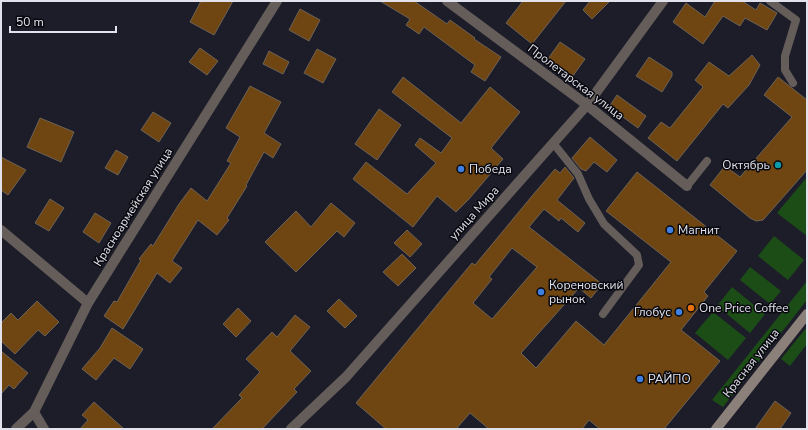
<svg xmlns="http://www.w3.org/2000/svg" width="808" height="430" font-family="'Nunito Sans',sans-serif">
<rect width="100%" height="100%" fill="#1d1d2a"/>
<path fill="#1d4d17" d="M 807,177 L 807,236 L 777,213 Z
M 774,236 L 804,260 L 788,280 L 758,256 Z
M 750,267 L 781,291 L 770,304 L 740,280 Z
M 807,281 L 807,300 L 723,407 L 712,400 Z
M 732,287 L 765,314 L 750,333 L 717,306 Z
M 713,312 L 746,338 L 728,360 L 695,333 Z
M 807,327 L 807,344 L 790,366 L 781,359 Z"/>
<path fill="#6f4612" stroke="#6e6255" fill-rule="evenodd" d="M 201,1 L 233,1 L 214,35 L 190,22 Z
M 380,1 L 414,1 L 447,24 L 450,20 L 475,38 L 474,39 L 501,57 L 485,81 L 471,72 L 475,65 L 424,27 L 419,34 L 406,25 L 410,19 Z
M 523,1 L 566,1 L 532,44 L 506,23 Z
M 590,1 L 610,1 L 592,19 L 583,10 Z
M 715,1 L 742,1 L 756,10 L 760,3 L 777,13 L 767,30 L 745,18 L 740,26 L 723,16 L 703,44 L 673,22 L 686,3 L 705,17 Z
M 300,9 L 320,20 L 309,41 L 289,30 Z
M 560,42 L 585,59 L 570,80 L 545,63 Z
M 200,48 L 218,61 L 207,75 L 189,62 Z
M 317,49 L 336,59 L 323,83 L 304,73 Z
M 269,51 L 289,62 L 283,74 L 263,64 Z
M 752,55 L 760,65 L 749,85 L 728,108 L 723,104 L 677,161 L 648,138 L 661,122 L 670,128 L 703,87 L 695,80 L 709,62 L 729,76 Z
M 649,57 L 672,72 L 672,76 L 662,92 L 636,76 Z
M 403,77 L 461,123 L 490,87 L 520,112 L 491,148 L 503,159 L 469,199 L 456,212 L 437,196 L 413,227 L 353,179 L 366,162 L 407,194 L 436,163 L 415,145 L 420,138 L 441,153 L 452,138 L 392,92 Z
M 778,77 L 807,100 L 807,170 L 763,220 L 756,221 L 750,218 L 710,185 L 725,166 L 740,177 L 792,117 L 764,95 Z
M 250,86 L 281,102 L 264,133 L 281,144 L 273,158 L 264,152 L 246,185 L 247,186 L 227,218 L 229,220 L 217,235 L 198,220 L 172,261 L 182,268 L 170,283 L 157,273 L 123,329 L 104,316 L 114,301 L 117,302 L 141,260 L 139,259 L 151,244 L 153,246 L 179,204 L 191,188 L 207,201 L 231,163 L 227,161 L 240,137 L 226,128 Z
M 617,95 L 646,116 L 638,128 L 609,107 Z
M 379,109 L 401,125 L 377,160 L 355,144 Z
M 153,112 L 171,123 L 159,142 L 141,130 Z
M 40,118 L 74,132 L 61,162 L 27,147 Z
M 590,137 L 617,160 L 607,172 L 594,162 L 586,171 L 581,169 L 572,158 Z
M 116,150 L 128,157 L 118,175 L 105,168 Z
M 1,157 L 26,170 L 8,195 L 1,190 Z
M 565,167 L 574,178 L 557,200 L 585,223 L 578,232 L 561,218 L 559,221 L 544,209 L 529,227 L 602,284 L 591,298 L 579,288 L 521,353 L 536,368 L 576,321 L 604,345 L 671,262 L 606,211 L 637,172 L 737,251 L 704,292 L 708,296 L 681,330 L 720,361 L 664,429 L 600,429 L 589,420 L 582,429 L 489,429 L 470,413 L 456,429 L 386,429 L 356,403 L 452,287 L 472,263 L 475,265 L 532,196 L 555,169 L 560,173 ZM 512,248 L 537,267 L 492,319 L 473,303 L 492,279 L 489,277 Z
M 50,199 L 64,208 L 49,231 L 35,223 Z
M 331,203 L 355,223 L 344,237 L 337,231 L 296,272 L 265,242 L 296,211 L 311,227 Z
M 95,213 L 111,223 L 99,243 L 83,232 Z
M 407,230 L 422,244 L 410,257 L 394,243 Z
M 402,254 L 416,268 L 398,286 L 383,272 Z
M 339,299 L 357,316 L 345,328 L 327,311 Z
M 37,301 L 59,322 L 45,336 L 38,330 L 15,354 L 1,341 L 1,323 L 11,313 L 18,320 Z
M 238,308 L 251,321 L 236,337 L 223,324 Z
M 295,315 L 310,327 L 290,351 L 311,371 L 294,389 L 297,392 L 262,429 L 212,429 L 242,398 L 239,395 L 260,372 L 246,359 L 272,332 L 277,337 Z
M 112,328 L 143,349 L 130,369 L 114,358 L 96,380 L 82,369 L 100,348 Z
M 1,351 L 28,373 L 14,389 L 9,385 L 1,394 Z
M 775,401 L 791,413 L 780,429 L 755,429 Z
M 94,402 L 124,429 L 80,429 L 88,420 L 82,415 Z"/>
<g fill="none" stroke-linecap="round" stroke-linejoin="round">
<path stroke="#645d59" stroke-width="8" d="M 770,1 L 796,20 L 785,56 L 785,70 L 793,83
M 553,143 L 578,174 L 589,199 L 604,224 L 637,255 L 639,265 L 603,314
M 687,186 L 707,161"/>
<path stroke="#645d59" stroke-width="10" d="M 447,1 L 587,105 L 687,186
M 1,230 L 88,303
M 34,412 L 44,429
M 16,429 L 34,412 L 88,303 L 277,1
M 291,429 L 346,377 L 587,105 L 663,1"/>
<path stroke="#8c807a" stroke-width="10" d="M 716,429 L 807,314"/>
</g>
<circle fill="#0f9aa8" stroke="#08080e" stroke-width="1.5" cx="778" cy="165" r="4"/>
<g fill="#3f7fe0" stroke="#08080e" stroke-width="1.5">
<circle cx="461" cy="169" r="4"/>
<circle cx="670" cy="230" r="4"/>
<circle cx="541" cy="292" r="4"/>
<circle cx="679" cy="312" r="4"/>
<circle cx="640" cy="379" r="4"/>
</g>
<circle fill="#e8710a" stroke="#08080e" stroke-width="1.5" cx="691" cy="308" r="4"/>
<g text-anchor="middle" stroke-width="3" stroke-linejoin="round" paint-order="stroke">
<g font-size="12" fill="#e2e2ec" stroke="#08080e">
<text transform="translate(576 82) rotate(37)" y="4">Пролетарская улица</text>
<text transform="translate(133 207) rotate(-58)" y="4">Красноармейская улица</text>
<text transform="translate(474 213) rotate(-48)" y="4">улица Мира</text>
<text transform="translate(751 363) rotate(-52)" y="4">Красная улица</text>
</g>
<g font-size="12" fill="#e2e2ec" stroke="#08080e" text-anchor="start">
<text x="770" y="169" text-anchor="end">Октябрь</text>
<text x="469" y="173">Победа</text>
<text x="678" y="234">Магнит</text>
<text x="549" y="289">Кореновский<tspan x="549" dy="14">рынок</tspan></text>
<text x="699" y="312">One Price Coffee</text>
<text x="671" y="316" text-anchor="end">Глобус</text>
<text x="648" y="383">РАЙПО</text>
</g>
</g>
<rect width="808" height="430" fill="none" stroke="#e2e2ec" stroke-width="4"/>
<path d="M10 26v6h106v-6" fill="none" stroke="#e2e2ec" stroke-width="2"/>
<text x="16" y="26" font-size="12" fill="#e2e2ec" stroke="#08080e" stroke-width="3" paint-order="stroke">50 m</text>
</svg>
